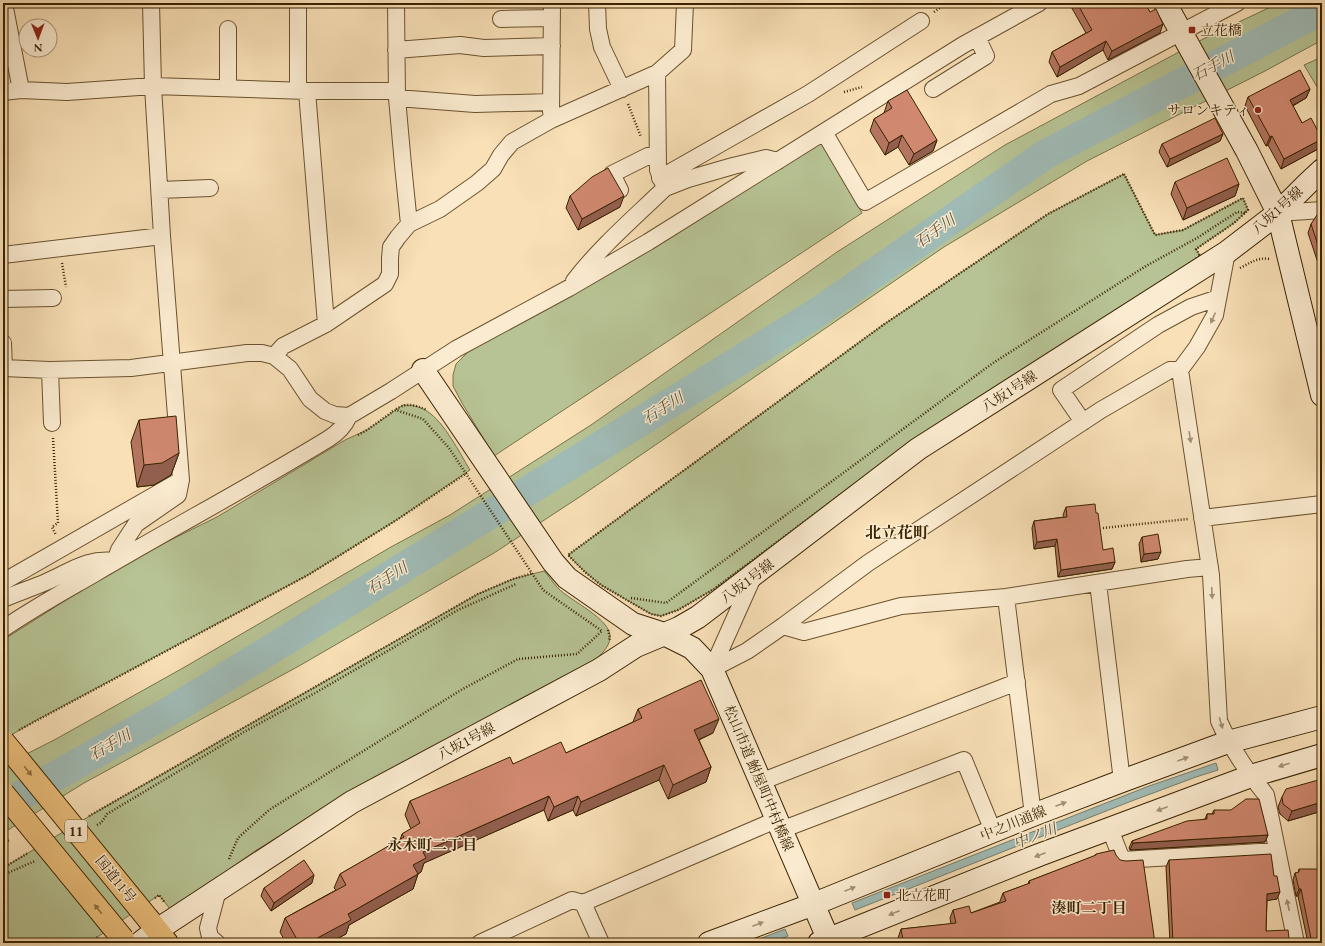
<svg xmlns="http://www.w3.org/2000/svg" width="1325" height="946" font-family="'EB Garamond','Noto Serif JP',serif">
<rect width="100%" height="100%" fill="#f9e0b7"/>
<filter id="stains"><feTurbulence type="fractalNoise" baseFrequency=".005" numOctaves="4"/><feColorMatrix values="0 0 0 0 .2 0 0 0 0 .09 0 0 0 0 .02 0 0 0 .5 -.17"/></filter>
<radialGradient id="worn" r=".72"><stop offset=".6" stop-color="#630" stop-opacity="0"/><stop offset="1" stop-color="#630" stop-opacity=".3"/></radialGradient>
<path fill="#b7c394" stroke="#78734a" d="M 1279,3 L 1322,3 L 1322,40 L 1265,71 L 1087,161 L 944,247 L 581,496 L 494,553 L 299,666 L 84,783 L 3,833 L 3,766 L 56,739 L 183,668 L 391,547 L 450,515 L 591,425 L 837,252 L 1005,145 L 1205,38 Z
M 1322,57 L 1322,95 L 1304,65 Z
M 821,140 L 862,213 L 494,456 L 462,403 L 453,386 L 453,375 L 456,364 L 469,351 L 520,322 Z
M 1124,174 L 1155,235 L 1183,230 L 1243,198 L 1248,210 L 1234,223 L 1196,249 L 1200,256 L 1099,327 L 891,457 L 714,589 L 678,610 L 661,616 L 651,614 L 601,585 L 585,572 L 568,555 L 883,325 L 1048,214 Z
M 403,405 C 411,405 419,406 427,411 C 445,423 459,452 470,470 L 395,521 L 308,575 L 33,722 L 3,740 L 3,640 L 126,562 L 217,517 L 345,440 L 367,430 Z
M 544,571 C 549,576 553,583 558,588 C 570,601 612,619 610,638 C 609,648 600,655 594,661 L 306,820 L 255,851 L 171,910 L 159,895 L 96,938 L 95,943 L 3,943 L 3,868 L 103,808 L 478,594 L 513,579 Z"/>
<path fill="#a0bbb6" stroke="#777e6d" d="M 1216,763 L 1218,770 L 1196,777 L 1129,802 L 855,910 L 852,903 L 1149,786 Z
M 785,929 L 788,936 L 770,943 L 749,943 Z"/>
<g fill="none" stroke-linecap="round" stroke-linejoin="round">
<path stroke="#a0bbb6" stroke-width="30" d="M 3,806 L 177,707 L 818,312 L 1046,154 L 1322,10"/>
<defs>
<path id="street" d="M 4,3 L 21,90
M 151,3 L 153,86 L 162,236 L 181,480
M 396,3 L 397,98 L 403,165 L 409,224
M 597,3 L 598,29 L 602,47 L 622,89
M 501,19 L 552,18
M 396,50 L 460,45 L 484,48 L 552,46
M 228,88 L 228,29
M 933,89 L 986,56 L 977,37
M 298,90 L 298,3
M 307,91 L 326,324
M 3,92 L 21,90 L 67,92 L 153,86 L 307,91 L 397,91
M 397,98 L 475,104 L 551,102
M 551,112 L 552,3
M 824,132 L 865,202 L 1051,94 L 1079,86 L 1237,3
M 660,178 L 808,94 L 921,21
M 665,188 L 688,179 L 733,166 L 766,158 L 778,161
M 160,190 L 210,188
M 620,190 L 612,174 L 648,156 L 658,155
M 1278,213 L 1322,210
M 1227,252 L 1215,315 L 1197,347 L 1180,370 L 1211,575 L 1219,721 C 1232,750 1247,771 1266,795 L 1296,943
M 3,255 L 162,236
M 574,281 C 600,247 634,218 665,188 L 658,170 L 657,73
M 3,299 L 53,298
M 3,343 L 4,368
M 274,356 L 283,346 L 326,324 L 385,284 L 390,274 L 390,258 L 391,247 L 398,237 L 409,224 L 440,209 L 477,183 L 493,169 L 501,155 L 512,142 L 551,120 L 657,73 L 683,50 L 685,3
M 3,368 L 50,370 L 131,368 L 247,353 L 262,353 L 274,356 L 290,369 L 310,399 L 325,411 L 335,415 L 349,416 L 391,391 L 456,349 L 569,288 L 648,242 L 963,45 L 1039,3
M 50,370 L 52,423
M 1083,422 L 1061,390 L 1158,325 L 1191,307 L 1218,298
M 1202,518 L 1322,504
M 3,582 L 181,480 L 178,495 L 136,524 L 119,550 L 115,561 C 85,558 72,571 46,582 C 32,588 17,593 3,599
M 1098,583 L 1122,781
M 1006,597 L 1033,815
M 783,626 L 804,632 L 901,606 L 1006,597 L 1187,569 L 1210,567
M 3,629 C 32,609 63,592 94,574 C 172,528 251,486 328,439 C 338,433 344,427 349,416
M 712,669 L 747,651 L 783,626 L 868,563 L 1101,410 L 1170,370 L 1180,370
M 712,669 L 754,575
M 760,782 L 1017,682
M 1110,829 L 1122,860 L 1277,851
M 781,830 L 964,760 L 993,831
M 583,903 L 776,820
M 217,943 L 210,937 L 208,928 L 218,890
M 480,943 L 572,900 L 583,903 L 601,943"/>
<path id="secondary" d="M 1165,3 L 1247,151 L 1278,213 L 1322,395
M 423,370 L 553,562 L 567,578 L 633,624 L 664,634 L 692,648 L 712,669 L 830,943
M 140,943 L 157,930 L 352,802 L 599,670 L 636,646 L 679,628 L 698,617 L 918,449 L 1227,252 L 1278,213 L 1308,183 L 1322,170
M 709,943 L 814,904 L 1033,815 L 1122,781 L 1228,742 L 1322,717
M 819,943 L 1039,855 L 1251,776 L 1322,755"/>
<path id="highway" d="M 149,920 L 167,943"/>
</defs>
<use href="#street" stroke="#6a522e" stroke-width="18"/>
<use href="#secondary" stroke="#3a2300" stroke-width="24"/>
<use href="#highway" stroke="#3a2300" stroke-width="24"/>
<path stroke="#3a2300" stroke-width="2.5" stroke-dasharray="1 2" stroke-linecap="butt" d="M 934,12 L 947,3
M 844,92 L 862,87
M 628,104 L 641,137
M 1124,174 L 1155,235 L 1183,230 L 1243,198 L 1248,210 L 1234,223 L 1196,249 L 1200,256 L 1099,327 L 891,457 L 714,589 L 678,610 L 661,616 L 651,614 L 601,585 L 585,572 L 568,555 L 883,325 L 1048,214 Z
M 62,263 L 66,287
M 1240,268 C 1250,263 1258,257 1269,259
M 396,409 C 408,402 415,405 427,410
M 358,435 L 367,430 L 392,412
M 53,438 L 58,523 L 52,527 L 56,535
M 1103,528 L 1188,519
M 631,598 L 666,603 L 993,363 L 1146,266 L 1197,238 L 1237,212 L 1246,213
M 608,630 L 610,638 L 609,640
M 3,717 L 8,723
M 19,730 L 308,575 L 395,521 L 467,473
M 89,816 L 478,594 L 513,579 L 533,573
M 97,825 L 101,823 L 107,814 L 244,732 L 315,693 L 458,610 L 516,584
M 3,844 L 9,840
M 229,859 L 238,838 L 269,810 L 461,690 L 518,659 L 577,654 L 602,631 L 543,590 L 449,448 L 423,419 L 396,410 L 390,412
M 3,868 L 28,853
M 3,875 L 35,861
M 155,898 L 159,895 L 165,903
M 95,943 L 96,938 L 97,937"/>
<use href="#street" stroke="#fbebd0" stroke-width="16"/>
<use href="#secondary" stroke="#fbebd0" stroke-width="22"/>
<use href="#highway" stroke="#ecc07c" stroke-width="22"/>
<defs>
<path id="highway-bridge" d="M 3,741 L 149,920
M 3,793 L 123,939"/>
</defs>
<use href="#highway-bridge" stroke="#3a2300" stroke-width="24" stroke-linecap="butt"/>
<use href="#highway-bridge" stroke="#ecc07c" stroke-width="22"/>
</g>
<path fill="#b37560" stroke="#3a2300" d="M 1069,3 L 1145,3 L 1160,33 L 1108,60 L 1103,50 L 1057,77 L 1049,62 L 1052,52 L 1086,33 Z
M 1310,89 L 1306,98 L 1293,106 L 1302,123 L 1322,139 L 1318,149 L 1281,169 L 1268,145 L 1266,146 L 1245,106 L 1248,97 Z
M 888,101 L 937,140 L 933,151 L 909,165 L 898,147 L 885,155 L 870,131 L 874,119 L 884,113 Z
M 1223,134 L 1220,141 L 1167,167 L 1159,152 L 1162,144 Z
M 1175,182 L 1239,184 L 1235,196 L 1183,220 L 1171,194 Z
M 570,196 L 620,207 L 578,230 L 566,208 Z
M 1322,213 L 1322,285 L 1320,275 L 1321,272 L 1308,233 L 1311,224 Z
M 139,420 L 179,453 L 171,475 L 154,485 L 137,487 L 131,442 Z
M 1066,507 L 1103,550 L 1115,562 L 1112,569 L 1058,577 L 1055,546 L 1034,549 L 1032,528 L 1034,521 L 1064,517 L 1063,515 Z
M 1142,537 L 1158,559 L 1141,562 L 1139,544 Z
M 638,709 L 713,733 L 699,740 L 711,767 L 706,782 L 668,799 L 659,780 L 576,816 L 573,810 L 548,821 L 544,810 L 424,863 L 421,872 L 418,874 L 413,889 L 349,925 L 346,934 L 329,943 L 286,943 L 280,932 L 285,918 L 336,890 L 334,888 L 340,874 L 400,840 L 402,834 L 411,829 L 405,815 L 410,801 L 513,764 L 566,753 L 633,722 Z
M 1322,779 L 1322,811 L 1288,821 L 1280,814 L 1278,807 L 1282,797 Z
M 1214,810 L 1268,835 L 1265,842 L 1130,850 L 1129,848 L 1132,841 L 1205,819 L 1207,814 L 1212,814 Z
M 1096,854 L 1155,943 L 899,940 L 898,938 L 901,929 L 951,924 L 950,918 L 953,910 L 971,913 L 1000,902 L 1000,901 L 1003,893 L 1028,884 L 1029,881 L 1095,856 Z
M 1169,860 L 1277,899 L 1267,900 L 1266,931 L 1289,938 L 1292,943 L 1170,943 L 1166,867 Z
M 1299,869 L 1322,943 L 1308,943 L 1298,896 L 1296,896 L 1293,880 L 1295,873 L 1298,873 Z
M 312,883 L 271,911 L 261,896 L 264,888 Z"/>
<path fill="#925f4e" stroke="#3a2300" d="M 1163,24 L 1160,33 L 1108,60 L 1112,51 Z
M 1106,41 L 1103,50 L 1057,77 L 1060,67 Z
M 1310,89 L 1306,98 L 1286,109 L 1290,100 Z
M 1223,134 L 1220,141 L 1167,167 L 1170,159 Z
M 902,135 L 898,147 L 885,155 L 889,143 Z
M 1272,136 L 1268,145 L 1266,146 L 1270,137 Z
M 1322,139 L 1318,149 L 1281,169 L 1284,159 Z
M 937,140 L 933,151 L 909,165 L 914,154 Z
M 1239,184 L 1235,196 L 1183,220 L 1187,208 Z
M 624,196 L 620,207 L 578,230 L 582,219 Z
M 179,453 L 171,475 L 154,485 L 137,487 L 144,465 Z
M 1057,539 L 1055,546 L 1034,549 L 1037,542 Z
M 1161,552 L 1158,559 L 1141,562 L 1144,554 Z
M 1115,562 L 1112,569 L 1058,577 L 1061,570 Z
M 719,719 L 713,733 L 689,744 L 694,730 Z
M 664,765 L 659,780 L 576,816 L 581,802 Z
M 711,767 L 706,782 L 668,799 L 673,785 Z
M 549,796 L 544,810 L 424,863 L 421,872 L 408,880 L 413,865 L 423,852 Z
M 578,796 L 573,810 L 548,821 L 554,807 Z
M 1322,802 L 1322,811 L 1288,821 L 1292,811 Z
M 1268,835 L 1265,842 L 1130,850 L 1133,843 Z
M 418,874 L 413,889 L 349,925 L 346,934 L 329,943 L 308,943 L 348,914 Z
M 314,875 L 312,883 L 271,911 L 274,903 Z
M 1299,889 L 1301,889 L 1298,896 L 1296,896 Z
M 1280,892 L 1277,899 L 1265,901 L 1267,894 Z"/>
<path fill="#d08870" stroke="#3a2300" d="M 1077,3 L 1145,3 L 1150,12 L 1156,9 L 1163,24 L 1112,51 L 1106,41 L 1060,67 L 1052,52 L 1092,30 Z
M 1300,70 L 1310,89 L 1290,100 L 1302,123 L 1311,118 L 1322,139 L 1284,159 L 1272,136 L 1270,137 L 1248,97 Z
M 907,90 L 937,140 L 914,154 L 902,135 L 889,143 L 874,119 L 892,108 L 888,101 Z
M 1215,118 L 1223,134 L 1170,159 L 1162,144 Z
M 1227,158 L 1239,184 L 1187,208 L 1175,182 Z
M 608,168 L 624,196 L 582,219 L 570,196 L 592,177 Z
M 1322,213 L 1322,257 L 1311,224 L 1317,215 Z
M 176,416 L 179,453 L 162,463 L 144,465 L 139,420 Z
M 1095,504 L 1096,513 L 1098,513 L 1103,550 L 1113,548 L 1115,562 L 1061,570 L 1057,539 L 1037,542 L 1034,521 L 1067,517 L 1066,507 Z
M 1158,534 L 1161,552 L 1144,554 L 1142,537 Z
M 701,680 L 719,719 L 694,730 L 711,767 L 673,785 L 664,765 L 581,802 L 578,796 L 554,807 L 549,796 L 423,852 L 426,858 L 413,865 L 418,874 L 348,914 L 351,920 L 308,943 L 299,943 L 285,918 L 346,885 L 340,874 L 404,837 L 402,834 L 420,823 L 410,801 L 510,757 L 513,764 L 561,742 L 566,753 L 642,718 L 638,709 Z
M 1322,779 L 1322,802 L 1292,811 L 1283,804 L 1282,797 L 1286,789 Z
M 1246,799 L 1259,799 L 1268,835 L 1133,843 L 1132,841 L 1187,821 L 1207,819 L 1207,814 L 1214,814 L 1214,810 L 1231,810 Z
M 1114,850 L 1116,855 L 1120,860 L 1126,861 L 1143,860 L 1155,943 L 869,943 L 903,940 L 901,929 L 956,923 L 953,910 L 969,906 L 971,913 L 1006,901 L 1003,893 L 1030,883 L 1029,881 L 1096,855 L 1096,854 Z
M 1271,854 L 1274,876 L 1277,876 L 1280,892 L 1267,894 L 1266,931 L 1288,930 L 1289,938 L 1292,943 L 1173,943 L 1169,860 Z
M 304,860 L 314,875 L 274,903 L 264,888 Z
M 1299,869 L 1322,869 L 1322,943 L 1312,943 L 1301,889 L 1299,889 L 1295,873 L 1299,872 Z"/>
<defs><path id="oneway-solid" d="M-6-.8H1V-3.2L6.5 0L1 3.2V.8H-6Z"/></defs>
<g fill="#a49172">
<use href="#oneway-solid" transform="translate(1213 318) rotate(114)"/>
<use href="#oneway-solid" transform="translate(1190 437) rotate(81)"/>
<use href="#oneway-solid" transform="translate(1212 593) rotate(87)"/>
<use href="#oneway-solid" transform="translate(1221 723) rotate(74)"/>
<use href="#oneway-solid" transform="translate(1183 759) rotate(-20)"/>
<use href="#oneway-solid" transform="translate(1284 765) rotate(163)"/>
<use href="#oneway-solid" transform="translate(1061 804) rotate(-21)"/>
<use href="#oneway-solid" transform="translate(1162 809) rotate(159)"/>
<use href="#oneway-solid" transform="translate(1040 855) rotate(159)"/>
<use href="#oneway-solid" transform="translate(850 889) rotate(-22)"/>
<use href="#oneway-solid" transform="translate(1288 905) rotate(-102)"/>
<use href="#oneway-solid" transform="translate(894 913) rotate(158)"/>
<use href="#oneway-solid" transform="translate(758 924) rotate(-21)"/>
</g>
<g fill="#93723e">
<use href="#oneway-solid" transform="translate(28 771) rotate(51)"/>
<use href="#oneway-solid" transform="translate(98 909) rotate(-129)"/>
</g>
<g fill="#8f2418" stroke="#fbebd0" stroke-width="1.5">
<rect x="1188" y="26" width="8" height="8" rx="2"/>
<circle cx="1258" cy="110" r="4"/>
<rect x="883" y="891" width="8" height="8" rx="2"/>
</g>
<g text-anchor="middle" stroke-width="3" stroke-linejoin="round" paint-order="stroke">
<rect fill="#fbebd0" stroke="#745f3e" stroke-width="1" x="65" y="820" width="22" height="22" rx="3"/>
<g font-size="13" font-weight="bold" fill="#3a2300">
<text x="76" y="836">11</text>
</g>
<g font-size="14" fill="#3a2300" stroke="#fbebd0" text-anchor="start">
<text x="1200" y="35">立花橋</text>
<text x="1250" y="115" text-anchor="end">サロンキティ</text>
<text x="895" y="900">北立花町</text>
</g>
<g font-size="14" fill="#3a2300" stroke="#fbebd0">
<text transform="translate(1277 210) rotate(-42)" y="5">八坂1号線</text>
<text transform="translate(1009 391) rotate(-33)" y="5">八坂1号線</text>
<text transform="translate(747 581) rotate(-37)" y="5">八坂1号線</text>
<text transform="translate(466 741) rotate(-28)" y="5">八坂1号線</text>
<text transform="translate(759 778) rotate(67)" y="5">松山市道 鮒屋町中村橋線</text>
<text transform="translate(1013 823) rotate(-22)" y="5">中之川通線</text>
<text transform="translate(116 879) rotate(51)" y="5">国道11号</text>
</g>
<g font-size="15" font-style="italic" fill="#595137" stroke="#fbebd0">
<text transform="translate(1213 66) rotate(-28)" y="5">石手川</text>
<text transform="translate(935 231) rotate(-35)" y="5">石手川</text>
<text transform="translate(663 408) rotate(-32)" y="5">石手川</text>
<text transform="translate(387 578) rotate(-32)" y="5">石手川</text>
<text transform="translate(110 745) rotate(-30)" y="5">石手川</text>
<text transform="translate(1035 836) rotate(-21)" y="5">中ノ川</text>
</g>
<g font-size="15" font-weight="bold" fill="#3a2300" stroke="#fbebd0">
<text x="432" y="850">永木町二丁目</text>
<text x="1089" y="913">湊町二丁目</text>
</g>
<g font-size="16" font-weight="bold" fill="#3a2300" stroke="#fbebd0">
<text x="897" y="538">北立花町</text>
</g>
</g>
<rect width="1325" height="946" fill="none" stroke="#f9e0b7" stroke-width="16"/>
<rect x="4" y="4" width="1317" height="938" fill="none" stroke="#3a2300" stroke-width="2"/>
<rect x="8" y="8" width="1309" height="930" fill="none" stroke="#3a2300"/>
<g transform="translate(38 38) rotate(179)"><circle r="19" fill="#fbebd0" stroke="#ae9b7d"/>
<path d="M0-3L7 15L0 10L-7 15Z" fill="#8f2418"/>
<text y="-6" font-size="11" font-weight="bold" text-anchor="middle" fill="#3a2300">N</text>
</g>
<rect width="100%" height="100%" filter="url(#stains)"/>
<rect width="100%" height="100%" fill="url(#worn)"/>
</svg>
